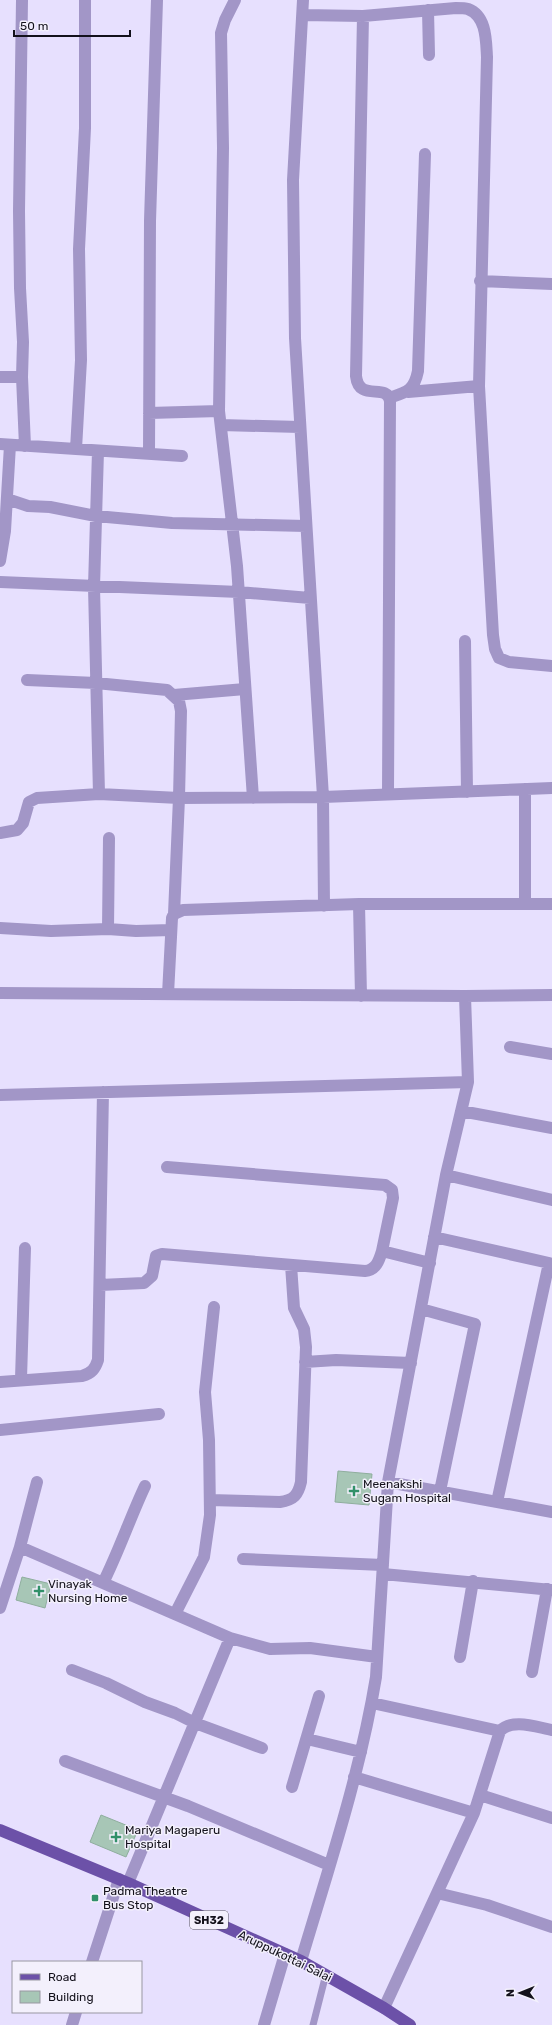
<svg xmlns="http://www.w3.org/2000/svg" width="552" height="2025" font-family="Rubik,sans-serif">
<rect width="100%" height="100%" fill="#e7e0fe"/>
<path fill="#a7c6b6" stroke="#8fae9e" d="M 338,1471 L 372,1474 L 369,1505 L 335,1502 Z
M 22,1577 L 51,1584 L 45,1608 L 16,1600 Z
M 101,1815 L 138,1830 L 126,1857 L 90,1842 Z"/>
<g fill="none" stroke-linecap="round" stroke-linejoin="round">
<path stroke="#a296c7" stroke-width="7" d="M 313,2025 L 326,1974"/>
<path stroke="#a296c7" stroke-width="12" d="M 22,0 L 19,211 L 20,288 L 23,342 L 22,377 L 25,446
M 235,0 L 225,20 L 221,33 L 223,148 L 219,411 L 237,566 L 253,798
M 303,0 L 293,180 L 295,338 L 323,797 L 324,906
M 428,10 L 429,55
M 303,15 L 363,16 L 356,376 C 359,403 387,382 390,401 L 388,793
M 363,16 L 456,8 C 459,8 465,8 468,9 C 487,16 486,42 487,57 L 479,386 L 493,635 L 495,649 L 499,658 L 509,662 L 552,666
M 480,281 L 552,284
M 0,377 L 22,377
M 408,392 L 479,386
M 389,398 C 407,392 414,391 418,371 L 425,154
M 149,413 L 219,411
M 221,425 L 300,427
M 0,444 L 182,456
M 76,449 L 81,360 L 79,249 L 85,128 L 85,0
M 98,451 L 94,587 L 99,794
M 149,454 L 150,221 L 157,0
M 7,499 L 28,506 L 50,507 L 96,516 L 172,523 L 306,526
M 0,531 L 5,531 L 0,561
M 5,531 L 10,445
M 0,582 L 239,592 L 310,598
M 465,641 L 467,792
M 27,680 L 96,683 L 167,690 L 179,701 L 181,711 L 179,798 L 174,914
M 174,695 L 245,689
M 0,833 L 17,830 L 23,823 L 29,802 L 37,798 L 99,794 L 179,798 L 323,797 L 552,788
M 359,904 L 361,996
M 525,904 L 525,789
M 0,928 L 51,931 L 108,929 L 136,931 L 171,930
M 108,929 L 109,838
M 0,993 L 465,996 L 552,995
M 168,994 L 172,918 L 174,914 L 183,910 L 359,904 L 552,904
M 510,1047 L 552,1054
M 0,1095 L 468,1082
M 461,1111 L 552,1128
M 167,1167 L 385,1185 L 392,1190 L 393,1198 L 382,1251
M 446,1175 L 552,1200
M 434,1237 L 549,1263 L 497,1502
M 100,1285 L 144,1283 L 152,1276 L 156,1256 L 162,1254 L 365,1271 C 376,1270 379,1261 382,1251 L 430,1263
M 421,1309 L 475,1324 L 440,1491
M 305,1362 L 336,1360 L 411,1363
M 21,1379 L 25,1248
M 0,1382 L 82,1376 C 92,1373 95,1369 98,1360 L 103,1092
M 0,1430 L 159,1414
M 388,1482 L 552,1512
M 210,1500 L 280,1502 C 294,1500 298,1495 301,1482 L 306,1347 L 304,1329 L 294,1308 L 291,1265
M 20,1547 L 230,1638 L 128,1883
M 243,1559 L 383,1565
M 383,1574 L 552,1590
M 103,1583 C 119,1551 130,1518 145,1486
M 0,1608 L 20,1547 L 37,1482
M 175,1614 L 204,1557 L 210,1515 L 209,1440 L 205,1392 L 214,1307
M 230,1638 L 270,1649 L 310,1648 L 377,1657
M 460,1657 L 473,1581
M 72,1670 L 106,1683 L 145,1702 L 175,1713 L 195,1723 L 262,1748
M 532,1672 L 547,1589
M 372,1703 L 500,1731
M 307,1739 L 361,1752
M 65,1761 L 188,1806 L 329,1865
M 354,1777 L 474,1813
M 292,1787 L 319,1696
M 480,1795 L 552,1818
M 437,1893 L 487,1905 L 552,1927
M 301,1961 C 329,1867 360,1774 376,1677 L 388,1482 L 446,1175 L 468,1082 L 465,996
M 92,1962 L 119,1879
M 384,2008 L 474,1813 L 500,1731 C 512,1718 536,1727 552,1730
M 72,2025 L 76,2012
M 264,2025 L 285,1954"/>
<path stroke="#6c51a8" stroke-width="12" d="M 0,1830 L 128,1883 L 301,1961 L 384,2008 L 410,2025"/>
</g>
<g fill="#319069" stroke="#f3f0fc" stroke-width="1.5">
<path d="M352 1485h4v4h4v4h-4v4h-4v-4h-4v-4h4z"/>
<path d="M37 1585h4v4h4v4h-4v4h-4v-4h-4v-4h4z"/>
<path d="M114 1831h4v4h4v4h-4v4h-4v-4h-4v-4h4z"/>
<rect x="91" y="1894" width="8" height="8" rx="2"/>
</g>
<g text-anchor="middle" stroke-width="3" stroke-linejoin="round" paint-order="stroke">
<rect fill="#f3f0fc" stroke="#56545e" stroke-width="1" x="190" y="1911" width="38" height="18" rx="3"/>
<g font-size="11" font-weight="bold" fill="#13111b">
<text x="209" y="1924">SH32</text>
</g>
<g font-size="12" fill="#13111b" stroke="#f3f0fc" text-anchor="start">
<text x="363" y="1488">Meenakshi<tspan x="363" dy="14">Sugam Hospital</tspan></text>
<text x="48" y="1588">Vinayak<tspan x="48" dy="14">Nursing Home</tspan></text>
<text x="125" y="1834">Mariya Magaperu<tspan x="125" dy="14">Hospital</tspan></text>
<text x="103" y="1895">Padma Theatre<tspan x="103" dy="14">Bus Stop</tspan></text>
</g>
<g font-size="12" fill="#13111b" stroke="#f3f0fc">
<text transform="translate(285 1956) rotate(26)" y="4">Aruppukottai Salai</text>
</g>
</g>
<rect x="12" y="1961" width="130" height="52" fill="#f3f0fc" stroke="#9997a2"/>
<rect x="20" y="1974" width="20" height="6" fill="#6c51a8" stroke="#9997a2"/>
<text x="48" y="1981" font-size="12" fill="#13111b">Road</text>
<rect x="20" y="1991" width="20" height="12" fill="#a7c6b6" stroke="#9997a2"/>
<text x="48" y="2001" font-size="12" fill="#13111b">Building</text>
<g transform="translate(520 1993) rotate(269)" stroke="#f3f0fc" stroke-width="3" paint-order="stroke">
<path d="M0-3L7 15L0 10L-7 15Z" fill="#13111b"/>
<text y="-6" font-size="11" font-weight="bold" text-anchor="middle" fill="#13111b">N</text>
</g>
<path d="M14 30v6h116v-6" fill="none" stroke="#13111b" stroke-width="2"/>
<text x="20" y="30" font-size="12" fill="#13111b" stroke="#f3f0fc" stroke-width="3" paint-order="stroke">50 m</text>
</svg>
